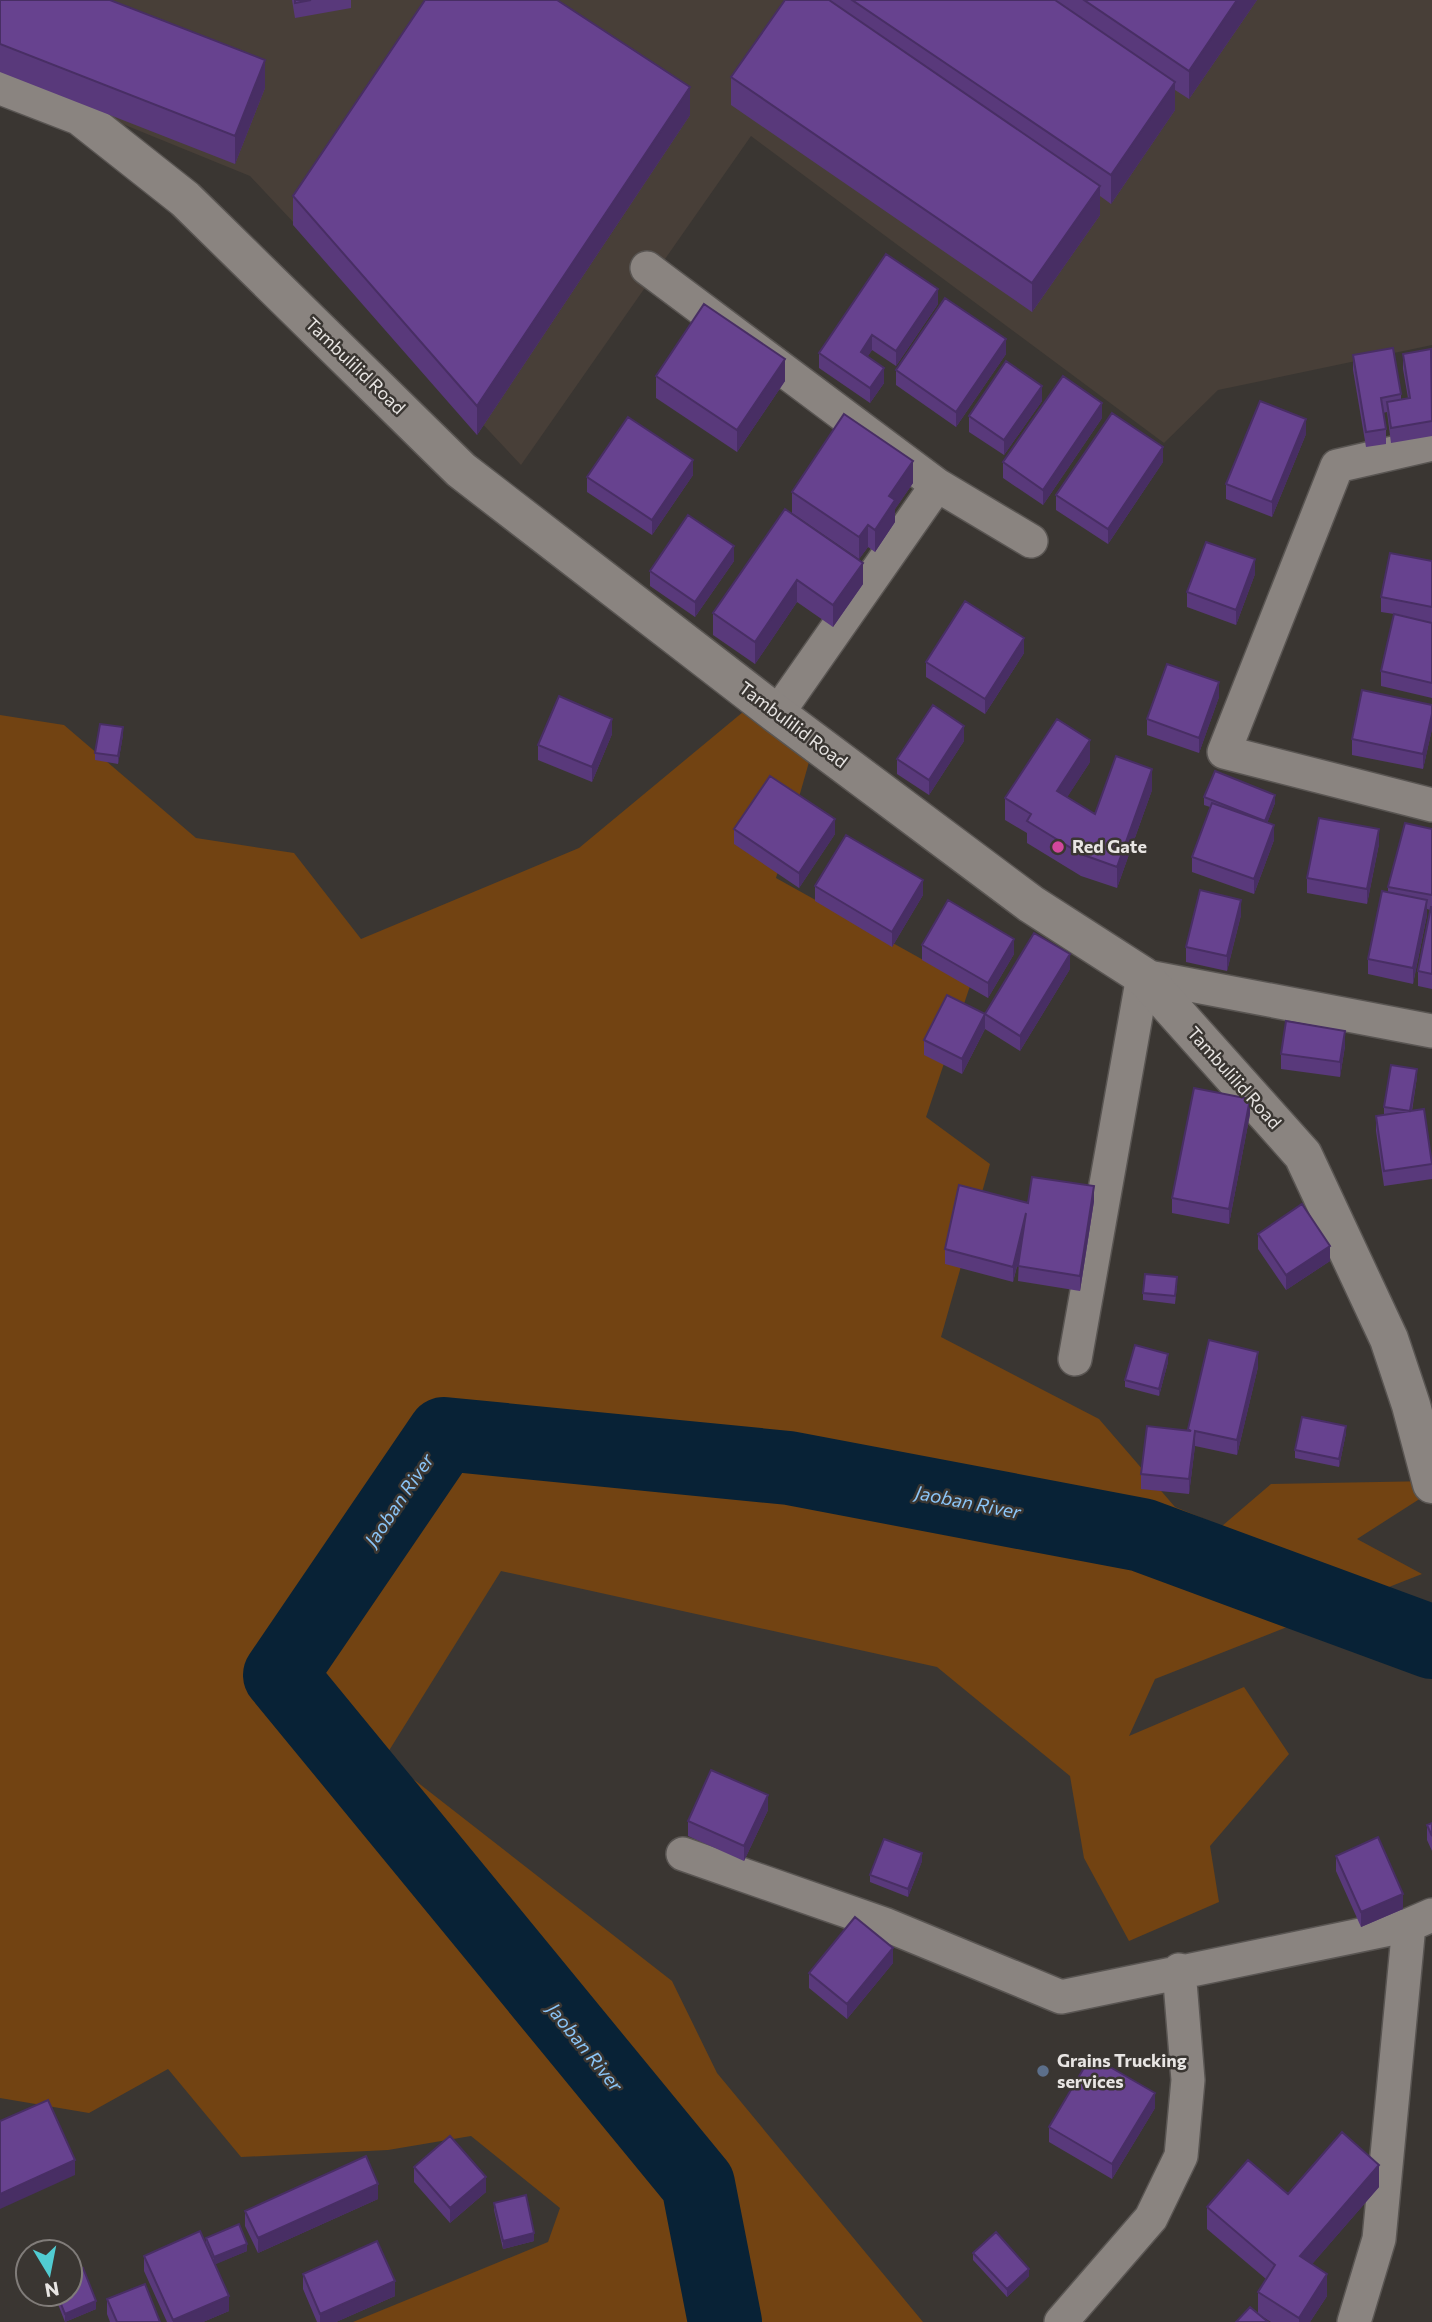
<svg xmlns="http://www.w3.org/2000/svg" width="1432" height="2322" font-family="Commissioner,sans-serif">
<rect width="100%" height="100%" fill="#3a3632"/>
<path fill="#483f38" d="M 0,0 L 1432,0 L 1432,345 L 1218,390 L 1164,443 L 751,136 L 521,465 L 250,176 L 0,74 Z"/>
<path fill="#724312" d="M 749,707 L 811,755 L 776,878 L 970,986 L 926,1117 L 990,1164 L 941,1337 L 1099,1419 L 1175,1507 L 1222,1526 L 1271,1484 L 1432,1481 L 1432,1491 L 1357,1539 L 1422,1574 L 1155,1679 L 1129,1736 L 1244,1687 L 1289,1754 L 1210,1846 L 1219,1902 L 1129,1941 L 1084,1858 L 1070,1776 L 937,1667 L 501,1571 L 385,1757 L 672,1981 L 717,2073 L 923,2322 L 353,2322 L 548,2242 L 560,2208 L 471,2136 L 388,2150 L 241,2157 L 168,2069 L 89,2113 L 0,2098 L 0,715 L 64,725 L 196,838 L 294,853 L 361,939 L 579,848 Z"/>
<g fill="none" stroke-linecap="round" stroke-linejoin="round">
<path stroke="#082236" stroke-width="74" d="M 725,2322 L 698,2184 L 280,1675 L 444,1434 L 789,1468 L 1142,1535 L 1432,1642"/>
<defs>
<path id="minor" d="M 647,268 L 937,485 L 1031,541
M 1432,444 L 1337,466 L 1224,752 L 1432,805
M 777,714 L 937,485
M 1075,1359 L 1143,976 L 1432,1031
M 683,1854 L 884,1924 L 1061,1997 L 1409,1925
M 1061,2322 L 1151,2218 L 1181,2156 L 1188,2080 L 1179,1970
M 1354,2322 L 1379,2239 L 1409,1925 L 1432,1915"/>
<path id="tertiary" d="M 0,85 L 80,116 L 185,199 L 461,470 L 777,714 L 1031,904 L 1143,976 L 1303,1155 L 1389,1339 L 1411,1405 L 1432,1484"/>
</defs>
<use href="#minor" stroke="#595552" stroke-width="36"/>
<use href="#tertiary" stroke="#595552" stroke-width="41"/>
<use href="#minor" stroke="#8a8480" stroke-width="33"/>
<use href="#tertiary" stroke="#8a8480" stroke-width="38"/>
</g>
<path fill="#59397b" d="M 0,0 L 265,88 L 235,164 L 0,72 Z
M 292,0 L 351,0 L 351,8 L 295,18 Z
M 785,0 L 1257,0 L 1189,99 L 1175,90 L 1175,110 L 1111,204 L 1100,196 L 1100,215 L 1032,312 L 731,105 L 731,77 Z
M 690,115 L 477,435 L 293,225 L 293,196 Z
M 938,304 L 896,366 L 872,350 L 867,357 L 884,383 L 870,403 L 819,368 L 819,353 Z
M 1432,352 L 1432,436 L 1391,443 L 1387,412 L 1383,413 L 1386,429 L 1386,444 L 1366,447 L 1353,370 L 1353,355 L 1401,394 L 1401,399 L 1408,398 L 1403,369 L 1403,354 Z
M 1006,354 L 956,427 L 896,385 L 896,370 Z
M 656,376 L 785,381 L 737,452 L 656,398 Z
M 1042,401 L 1004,455 L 969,432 L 969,416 Z
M 1102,418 L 1043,505 L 1003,478 L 1003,462 Z
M 1306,434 L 1272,517 L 1226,499 L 1226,484 Z
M 1163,462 L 1108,544 L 1056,510 L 1056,495 Z
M 693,475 L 652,535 L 587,492 L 587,477 Z
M 913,483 L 895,509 L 895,522 L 875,552 L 868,547 L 859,559 L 792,513 L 792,492 Z
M 785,509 L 863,584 L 833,627 L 797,602 L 755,664 L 713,635 L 713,613 Z
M 734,561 L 695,617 L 650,586 L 650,571 Z
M 1432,561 L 1432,623 L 1406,617 L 1432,623 L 1432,698 L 1381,686 L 1381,671 L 1394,614 L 1381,612 L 1381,597 Z
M 1255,574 L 1236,625 L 1187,607 L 1187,592 Z
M 1024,653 L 985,714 L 926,677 L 926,662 Z
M 1219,697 L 1199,753 L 1147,735 L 1147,719 Z
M 1432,705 L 1432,729 L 1423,769 L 1352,755 L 1352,739 Z
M 612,734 L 592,782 L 538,760 L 538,745 Z
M 123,735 L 118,764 L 95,760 L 95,753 Z
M 964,741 L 929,795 L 897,774 L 897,759 Z
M 1090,762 L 1067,797 L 1095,814 L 1152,790 L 1117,888 L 1081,876 L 1027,843 L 1027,833 L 1005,820 L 1005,798 Z
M 1204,797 L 1275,803 L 1267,823 L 1274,840 L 1254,894 L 1192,872 L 1192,857 L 1210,807 L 1204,805 Z
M 734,829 L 835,834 L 799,888 L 734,844 Z
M 1432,829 L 1432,989 L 1418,986 L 1418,971 L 1430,910 L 1427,909 L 1427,915 L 1413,984 L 1368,974 L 1368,959 L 1388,892 L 1388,887 Z
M 1379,844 L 1367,904 L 1307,893 L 1307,878 Z
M 815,886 L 923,895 L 892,947 L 815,901 Z
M 1241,915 L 1227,971 L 1186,962 L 1186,947 Z
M 922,945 L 1014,954 L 988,998 L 922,960 Z
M 1070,969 L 1020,1051 L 985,1029 L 962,1074 L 924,1055 L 924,1040 L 985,1014 Z
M 1345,1046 L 1340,1077 L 1281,1069 L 1281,1054 Z
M 1417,1077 L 1412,1111 L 1432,1162 L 1432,1179 L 1384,1186 L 1376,1131 L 1376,1116 L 1384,1115 L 1384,1107 Z
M 1250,1114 L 1229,1224 L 1172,1213 L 1172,1198 Z
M 1094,1201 L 1080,1291 L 1018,1281 L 1019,1259 L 1013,1282 L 945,1264 L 945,1249 L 1028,1203 Z
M 1258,1234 L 1330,1261 L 1286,1290 L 1258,1249 Z
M 1177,1285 L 1175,1304 L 1143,1300 L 1143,1293 Z
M 1209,1340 L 1258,1367 L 1237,1455 L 1195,1446 L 1189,1494 L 1141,1489 L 1141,1474 L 1188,1430 Z
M 1168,1362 L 1159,1396 L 1125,1387 L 1125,1380 Z
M 1346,1433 L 1339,1467 L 1295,1458 L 1295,1450 Z
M 768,1810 L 744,1861 L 688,1836 L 688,1821 Z
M 1432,1823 L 1432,1851 L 1427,1840 L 1427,1825 Z
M 1336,1856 L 1403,1909 L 1361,1927 L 1336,1871 Z
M 922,1861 L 908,1897 L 870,1882 L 870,1875 Z
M 893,1963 L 847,2019 L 809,1988 L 809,1973 Z
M 1155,2108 L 1112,2179 L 1049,2142 L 1049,2127 Z
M 414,2167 L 486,2192 L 450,2223 L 414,2182 Z
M 1379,2187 L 1312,2264 L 1327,2296 L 1310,2322 L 1271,2322 L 1258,2314 L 1258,2292 L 1266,2279 L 1207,2229 L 1207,2207 L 1288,2194 Z
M 378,2199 L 258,2253 L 245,2226 L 245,2211 Z
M 494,2203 L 534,2241 L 503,2249 L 494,2210 Z
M 206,2238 L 247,2251 L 215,2264 L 229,2311 L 203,2322 L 167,2322 L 144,2271 L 144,2256 L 206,2245 Z
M 973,2253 L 1029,2276 L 1007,2297 L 973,2260 Z
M 303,2274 L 395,2296 L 336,2322 L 317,2322 L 303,2289 Z
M 54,2294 L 70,2294 L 96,2309 L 65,2322 Z
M 107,2299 L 160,2322 L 110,2322 L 107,2314 Z"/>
<path fill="#482e64" d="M 1237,0 L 1257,0 L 1189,99 L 1189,71 Z
M 265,60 L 265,88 L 235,164 L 235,136 Z
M 1175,82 L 1175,110 L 1111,204 L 1111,175 Z
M 690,87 L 690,115 L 477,435 L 477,406 Z
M 1100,186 L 1100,215 L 1032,312 L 1032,283 Z
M 938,289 L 938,304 L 896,366 L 896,351 Z
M 872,335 L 872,350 L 861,367 L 861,352 Z
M 1006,339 L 1006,354 L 956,427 L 956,412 Z
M 785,359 L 785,381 L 737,452 L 737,430 Z
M 884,368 L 884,383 L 870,403 L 870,388 Z
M 1042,386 L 1042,401 L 1004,455 L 1004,440 Z
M 1102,403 L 1102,418 L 1043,505 L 1043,490 Z
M 1306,419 L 1306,434 L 1272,517 L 1272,502 Z
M 1163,447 L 1163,462 L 1108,544 L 1108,529 Z
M 693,460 L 693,475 L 652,535 L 652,520 Z
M 913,461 L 913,483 L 895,509 L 895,522 L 875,552 L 875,530 L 889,496 Z
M 868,525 L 868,547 L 859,559 L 859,537 Z
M 734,546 L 734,561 L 695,617 L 695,602 Z
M 1255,559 L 1255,574 L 1236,625 L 1236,610 Z
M 863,563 L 863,584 L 833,627 L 833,605 Z
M 797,580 L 797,602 L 755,664 L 755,642 Z
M 1024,638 L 1024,653 L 985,714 L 985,699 Z
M 1219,682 L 1219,697 L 1199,753 L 1199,738 Z
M 1432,714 L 1432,729 L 1423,769 L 1423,754 Z
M 612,719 L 612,734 L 592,782 L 592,767 Z
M 964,726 L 964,741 L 929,795 L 929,780 Z
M 123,727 L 123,735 L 118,764 L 118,756 Z
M 1090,740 L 1090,762 L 1057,813 L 1057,791 Z
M 1152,769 L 1152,790 L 1117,888 L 1117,867 Z
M 1275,795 L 1275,803 L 1265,829 L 1265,821 Z
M 835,819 L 835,834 L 799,888 L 799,873 Z
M 1274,825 L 1274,840 L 1254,894 L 1254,879 Z
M 1379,829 L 1379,844 L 1367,904 L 1367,889 Z
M 923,880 L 923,895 L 892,947 L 892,932 Z
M 1241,900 L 1241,915 L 1227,971 L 1227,956 Z
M 1427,900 L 1427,915 L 1413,984 L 1413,968 Z
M 1014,939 L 1014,954 L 988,998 L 988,983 Z
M 1070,954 L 1070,969 L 1020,1051 L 1020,1036 Z
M 985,1014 L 985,1029 L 962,1074 L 962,1059 Z
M 1345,1031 L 1345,1046 L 1340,1077 L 1340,1062 Z
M 1417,1069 L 1417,1077 L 1410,1119 L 1410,1111 Z
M 1250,1099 L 1250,1114 L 1229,1224 L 1229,1209 Z
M 1094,1186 L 1094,1201 L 1080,1291 L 1080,1276 Z
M 1026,1213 L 1026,1228 L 1013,1282 L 1013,1267 Z
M 1330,1246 L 1330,1261 L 1286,1290 L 1286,1275 Z
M 1258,1352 L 1258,1367 L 1237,1455 L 1237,1440 Z
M 1168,1354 L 1168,1362 L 1159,1396 L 1159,1389 Z
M 1346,1426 L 1346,1433 L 1339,1467 L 1339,1459 Z
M 1195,1431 L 1195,1446 L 1189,1494 L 1189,1479 Z
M 768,1795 L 768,1810 L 744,1861 L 744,1846 Z
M 922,1853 L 922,1861 L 908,1897 L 908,1889 Z
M 1403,1894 L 1403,1909 L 1361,1927 L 1361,1912 Z
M 893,1948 L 893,1963 L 847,2019 L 847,2004 Z
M 1155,2093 L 1155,2108 L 1112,2179 L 1112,2164 Z
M 75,2160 L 75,2175 L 0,2209 L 0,2194 Z
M 1379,2165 L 1379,2187 L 1300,2278 L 1300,2256 Z
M 486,2177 L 486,2192 L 450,2223 L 450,2208 Z
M 378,2184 L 378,2199 L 258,2253 L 258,2238 Z
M 534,2233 L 534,2241 L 503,2249 L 503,2241 Z
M 247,2244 L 247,2251 L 214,2265 L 214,2257 Z
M 1029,2269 L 1029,2276 L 1007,2297 L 1007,2289 Z
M 1327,2274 L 1327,2296 L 1310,2322 L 1299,2322 L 1299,2318 Z
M 395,2281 L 395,2296 L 336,2322 L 320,2322 L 320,2314 Z
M 229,2296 L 229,2311 L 203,2322 L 173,2322 L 173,2320 Z
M 96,2301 L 96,2309 L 65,2322 L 65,2314 Z"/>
<path fill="#67428f" stroke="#482e64" stroke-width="2" d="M 0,0 L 110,0 L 265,60 L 235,136 L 0,44 Z
M 295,0 L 311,0 L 295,3 Z
M 425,0 L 557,0 L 690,87 L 477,406 L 293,196 Z
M 785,0 L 829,0 L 1100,186 L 1032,283 L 731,77 Z
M 852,0 L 1055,0 L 1175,82 L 1111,175 Z
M 1084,0 L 1237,0 L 1189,71 Z
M 886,254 L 938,289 L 896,351 L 872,335 L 861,352 L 884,368 L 870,388 L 819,353 Z
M 945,298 L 1006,339 L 956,412 L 896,370 Z
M 704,304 L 785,359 L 737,430 L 656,376 Z
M 1393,348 L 1401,394 L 1381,398 L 1386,429 L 1366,432 L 1353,355 Z
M 1431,349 L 1432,421 L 1391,428 L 1387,402 L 1410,398 L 1403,354 Z
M 1006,361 L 1042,386 L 1004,440 L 969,416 Z
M 1063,376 L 1102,403 L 1043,490 L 1003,462 Z
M 1260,401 L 1306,419 L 1272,502 L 1226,484 Z
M 1112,413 L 1163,447 L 1108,529 L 1056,495 Z
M 844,414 L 913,461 L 889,496 L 895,500 L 875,530 L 868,525 L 859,537 L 792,492 Z
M 628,417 L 693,460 L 652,520 L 587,477 Z
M 785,509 L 863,563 L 833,605 L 797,580 L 755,642 L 713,613 Z
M 688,515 L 734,546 L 695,602 L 650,571 Z
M 1206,542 L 1255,559 L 1236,610 L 1187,592 Z
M 1390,553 L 1432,561 L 1432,607 L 1381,597 Z
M 965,601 L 1024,638 L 985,699 L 926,662 Z
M 1394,614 L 1432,623 L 1432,683 L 1381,671 Z
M 1167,664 L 1219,682 L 1199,738 L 1147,719 Z
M 1362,690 L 1432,705 L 1432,714 L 1423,754 L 1352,739 Z
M 559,696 L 612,719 L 592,767 L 538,745 Z
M 933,705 L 964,726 L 929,780 L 897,759 Z
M 1057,719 L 1090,740 L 1057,791 L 1095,814 L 1116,756 L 1152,769 L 1117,867 L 1081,854 L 1027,821 L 1031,814 L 1005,798 Z
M 100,724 L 123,727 L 118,756 L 95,753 Z
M 1215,771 L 1275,795 L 1265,821 L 1204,797 Z
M 770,776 L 835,819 L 799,873 L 734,829 Z
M 1212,803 L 1274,825 L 1254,879 L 1192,857 Z
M 1319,818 L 1379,829 L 1367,889 L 1307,878 Z
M 1405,823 L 1432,829 L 1432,895 L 1388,887 Z
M 846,835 L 923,880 L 892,932 L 815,886 Z
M 1200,890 L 1241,900 L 1227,956 L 1186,947 Z
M 1382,891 L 1427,900 L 1413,968 L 1368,959 Z
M 948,900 L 1014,939 L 988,983 L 922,945 Z
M 1431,907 L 1432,907 L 1432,974 L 1418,971 Z
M 1034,933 L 1070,954 L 1020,1036 L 985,1014 L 962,1059 L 924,1040 L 947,995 L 985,1014 Z
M 1286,1021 L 1345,1031 L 1340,1062 L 1281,1054 Z
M 1391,1065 L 1417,1069 L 1410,1111 L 1384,1107 Z
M 1194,1088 L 1250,1099 L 1229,1209 L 1172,1198 Z
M 1424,1109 L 1432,1164 L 1384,1171 L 1376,1116 Z
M 1032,1177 L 1094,1186 L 1080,1276 L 1018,1266 L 1026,1213 L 1013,1267 L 945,1249 L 959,1185 L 1028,1203 Z
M 1302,1204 L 1330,1246 L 1286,1275 L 1258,1234 Z
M 1145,1274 L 1177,1277 L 1175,1296 L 1143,1293 Z
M 1209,1340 L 1258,1352 L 1237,1440 L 1195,1431 L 1189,1479 L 1141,1474 L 1147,1426 L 1191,1431 L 1188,1429 Z
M 1135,1345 L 1168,1354 L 1159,1389 L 1125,1380 Z
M 1302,1417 L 1346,1426 L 1339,1459 L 1295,1450 Z
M 711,1770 L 768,1795 L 744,1846 L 688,1821 Z
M 1432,1823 L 1432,1836 L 1427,1825 Z
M 1378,1837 L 1403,1894 L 1361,1912 L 1336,1856 Z
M 884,1839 L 922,1853 L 908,1889 L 870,1875 Z
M 855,1917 L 893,1948 L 847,2004 L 809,1973 Z
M 1091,2056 L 1155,2093 L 1112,2164 L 1049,2127 Z
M 48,2100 L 75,2160 L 0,2194 L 0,2121 Z
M 1342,2132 L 1379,2165 L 1300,2256 L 1327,2274 L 1299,2318 L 1258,2292 L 1275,2265 L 1207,2207 L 1248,2160 L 1288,2194 Z
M 450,2136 L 486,2177 L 450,2208 L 414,2167 Z
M 366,2156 L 378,2184 L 258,2238 L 245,2211 Z
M 526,2195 L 534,2233 L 503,2241 L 494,2203 Z
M 239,2224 L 247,2244 L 214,2257 L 206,2238 Z
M 200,2231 L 229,2296 L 173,2320 L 144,2256 Z
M 996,2232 L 1029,2269 L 1007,2289 L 973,2253 Z
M 377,2241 L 395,2281 L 320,2314 L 303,2274 Z
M 83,2268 L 96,2301 L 65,2314 L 57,2294 L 70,2294 L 70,2274 Z
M 145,2284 L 160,2322 L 117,2322 L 107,2299 Z
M 1250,2307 L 1268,2322 L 1236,2322 Z"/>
<circle fill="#d1479c" stroke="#3a3632" stroke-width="2.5" cx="1058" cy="847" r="7"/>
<circle fill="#5c6f8a" stroke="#3a3632" stroke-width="2.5" cx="1043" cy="2071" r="7"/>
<g text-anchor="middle" stroke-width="5" stroke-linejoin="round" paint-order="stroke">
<g font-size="18" fill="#e8e5e3" stroke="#3a3632">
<text transform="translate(355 366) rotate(44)" y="6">Tambulilid Road</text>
<text transform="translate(793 725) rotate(37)" y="6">Tambulilid Road</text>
<text transform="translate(1234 1078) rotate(48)" y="6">Tambulilid Road</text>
</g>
<g font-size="18" font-weight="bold" fill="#e8e5e3" stroke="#3a3632" text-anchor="start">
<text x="1072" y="853">Red Gate</text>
<text x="1057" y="2067">Grains Trucking<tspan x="1057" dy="21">services</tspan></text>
</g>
<g font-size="19" font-style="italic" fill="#8bc5f7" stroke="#3a3632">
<text transform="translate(399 1500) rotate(-56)" y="7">Jaoban River</text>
<text transform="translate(968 1502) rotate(11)" y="7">Jaoban River</text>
<text transform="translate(585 2047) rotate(51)" y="7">Jaoban River</text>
</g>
</g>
<g transform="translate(49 2273) rotate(170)"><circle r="33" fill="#3a3632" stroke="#807c79" stroke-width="2"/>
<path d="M0-5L12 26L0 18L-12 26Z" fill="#51ccd2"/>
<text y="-10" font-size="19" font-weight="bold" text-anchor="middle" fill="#e8e5e3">N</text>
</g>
</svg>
